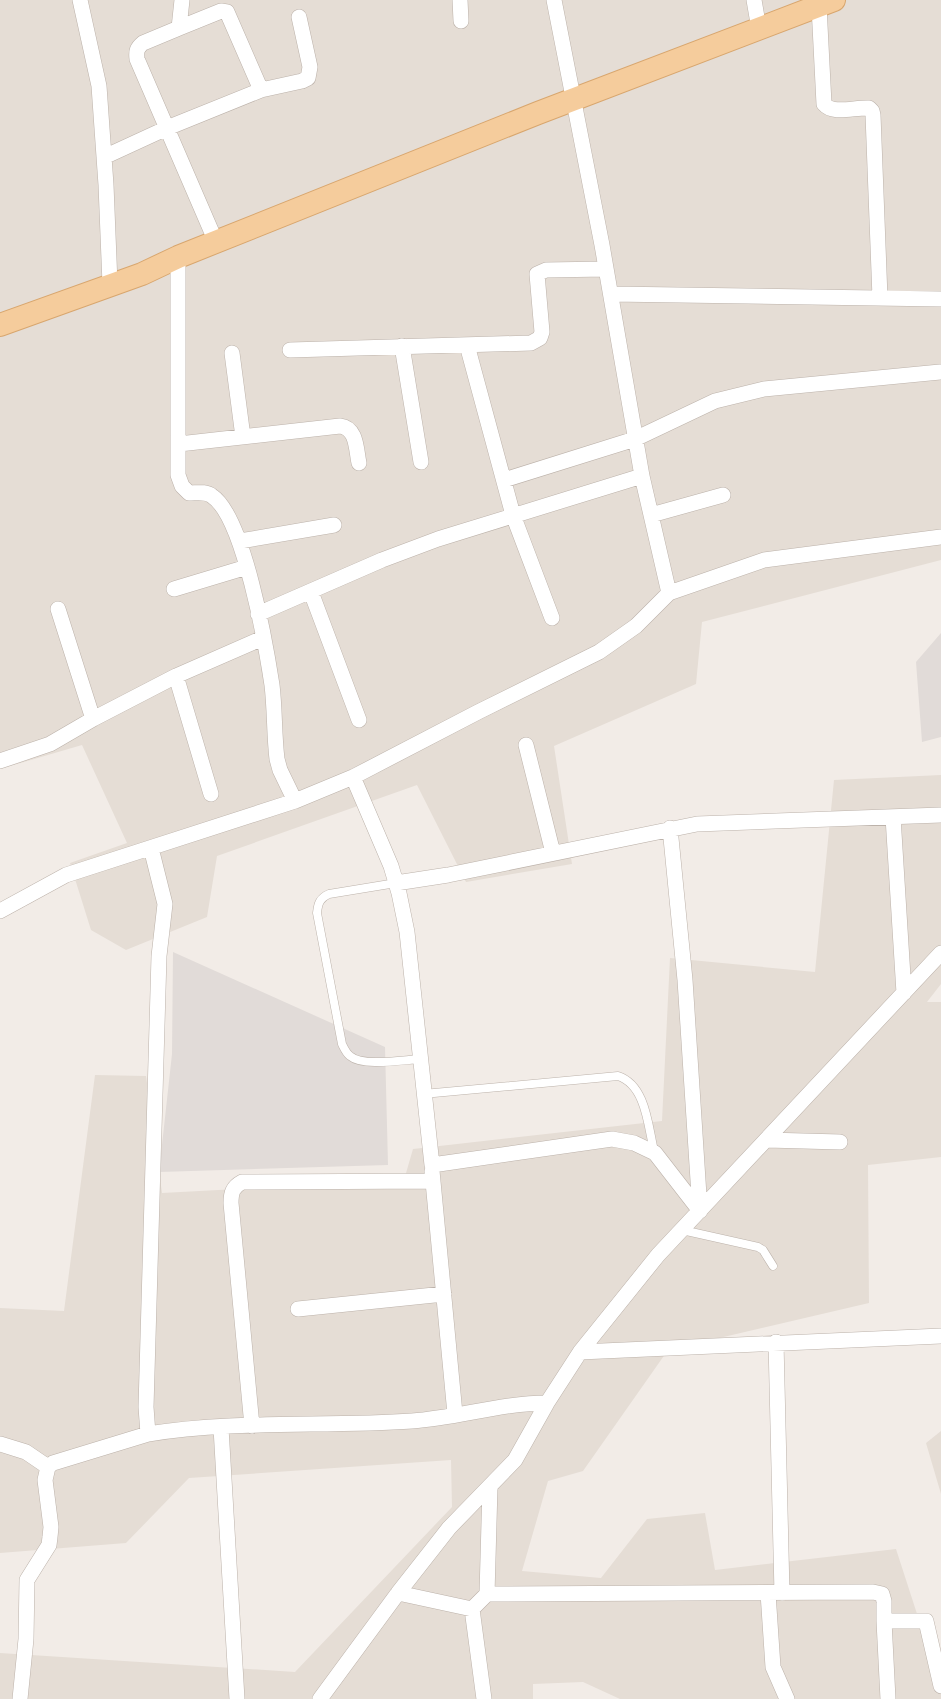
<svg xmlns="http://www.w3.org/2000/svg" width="941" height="1699" font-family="'Roboto Condensed',sans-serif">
<rect width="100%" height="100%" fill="#f2ece7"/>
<path fill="#e5ddd5" d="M 0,0 L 941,0 L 941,560 L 702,622 L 696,684 L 554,746 L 572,864 L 466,882 L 417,785 L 217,856 L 207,917 L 126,950 L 91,930 L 70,863 L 127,843 L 82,745 L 0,769 Z
M 941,775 L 941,984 L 927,1002 L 941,1002 L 941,1157 L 868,1165 L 869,1303 L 668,1350 L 583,1471 L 548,1481 L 522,1571 L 601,1578 L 647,1519 L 705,1513 L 715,1570 L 896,1549 L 941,1688 L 941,1699 L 620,1699 L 583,1682 L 533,1684 L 533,1699 L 0,1699 L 0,1653 L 295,1672 L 452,1507 L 451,1460 L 189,1478 L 126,1543 L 0,1553 L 0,1308 L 64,1311 L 95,1075 L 146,1076 L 162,1193 L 404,1180 L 413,1149 L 662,1121 L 670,958 L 815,972 L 834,780 Z
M 941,1431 L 941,1494 L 926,1443 Z"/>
<path fill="#e1dbd8" d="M 941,633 L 941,737 L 922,742 L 916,662 Z
M 173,952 L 385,1047 L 388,1165 L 159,1172 L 172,1054 Z"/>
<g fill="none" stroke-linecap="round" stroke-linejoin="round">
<defs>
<path id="lane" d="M 396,883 L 329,894 C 320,898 318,903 317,913 L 342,1044 C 344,1048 346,1053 350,1056 C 363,1067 402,1060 420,1059
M 423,1094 L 618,1076 C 646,1085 648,1126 654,1151
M 682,1230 L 758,1247 L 763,1250 L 773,1266"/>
<path id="street" d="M 80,0 L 99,86 L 106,185 L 110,284
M 182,0 L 179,28 L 143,43 C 137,48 136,51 137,59 L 216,242
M 460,0 L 461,21
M 554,0 L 602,245 L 642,476 L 669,593
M 754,0 L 759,29
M 819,6 L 824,104 C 833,115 855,107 869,108 L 872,111 L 873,115 L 880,298
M 179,28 L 221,11 L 227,12 L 261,90
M 104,157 L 167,128 L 261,90 L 302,81 L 308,78 L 310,67 L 299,17
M 178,257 L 178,475 L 182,486 L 189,493 C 197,493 206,491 212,496 C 244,517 266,646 272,685 C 275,710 274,734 277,759 L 280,770 L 295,801
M 611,294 L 941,299
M 467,345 L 513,515 L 552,618
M 402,346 L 421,462
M 290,350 L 531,343 L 540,338 L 542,332 L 537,274 L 546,270 L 606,269
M 232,353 L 243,437
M 179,444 L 340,426 C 357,428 356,449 359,463
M 504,480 L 635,439 L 715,401 L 764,389 L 940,372
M 651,515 L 723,495
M 240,541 L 334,525
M 174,589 L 247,567
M 311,592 L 359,720
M 58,609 L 93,719
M 258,614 L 382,560 L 438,539 L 642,476
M 176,676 L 211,794
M 526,745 L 553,853
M 0,761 L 50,744 L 93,719 L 176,676 L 263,638
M 353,777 L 391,866 L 399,893 L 407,932 L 432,1165 L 612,1139 L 634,1143 L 655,1153 L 700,1211
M 893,817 L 904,993
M 670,828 L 685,980 L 700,1211
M 396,883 L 448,875 L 697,824 L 941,815
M 0,911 L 66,875 L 295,801 L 353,777 L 478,712 L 599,652 L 636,626 L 669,593 L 764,560 L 941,537
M 767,1140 L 840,1142
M 432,1171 L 455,1414
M 298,1309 L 444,1294
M 776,1342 L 782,1593
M 580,1352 L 941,1336
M 252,1426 L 231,1203 C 231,1192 233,1187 242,1182 L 433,1181
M 221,1428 L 237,1699
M 148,1434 C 235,1420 325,1427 412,1421 C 458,1418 501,1403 547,1403
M 0,1444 L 26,1452 L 48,1467
M 398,1593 L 472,1609 L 487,1594 L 873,1592 L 882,1594 L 884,1601 L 884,1621 L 926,1621 L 941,1686
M 768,1593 L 773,1667 L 787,1699
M 487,1594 L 490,1487
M 472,1609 L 484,1699
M 884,1621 L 888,1699
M 20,1699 L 26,1639 L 27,1580 L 49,1545 L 50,1537 L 51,1527 L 45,1480 L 48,1467 L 53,1463 L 148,1434 L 146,1407 L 159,956 L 165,904 L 151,848
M 320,1699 L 398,1593 L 449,1528 L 515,1460 L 547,1403 L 580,1352 L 658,1255 L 941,953"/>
<path id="primary" d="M 0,325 L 142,274 L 178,257 L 538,113 L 834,0"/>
</defs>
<use href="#lane" stroke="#bcb2aa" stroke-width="9"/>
<use href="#street" stroke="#bcb2aa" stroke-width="16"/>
<use href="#primary" stroke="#d8a66e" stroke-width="24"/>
<use href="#lane" stroke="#fff" stroke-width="8"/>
<use href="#street" stroke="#fff" stroke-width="15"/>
<use href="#primary" stroke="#f5cc9c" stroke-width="22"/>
</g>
</svg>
